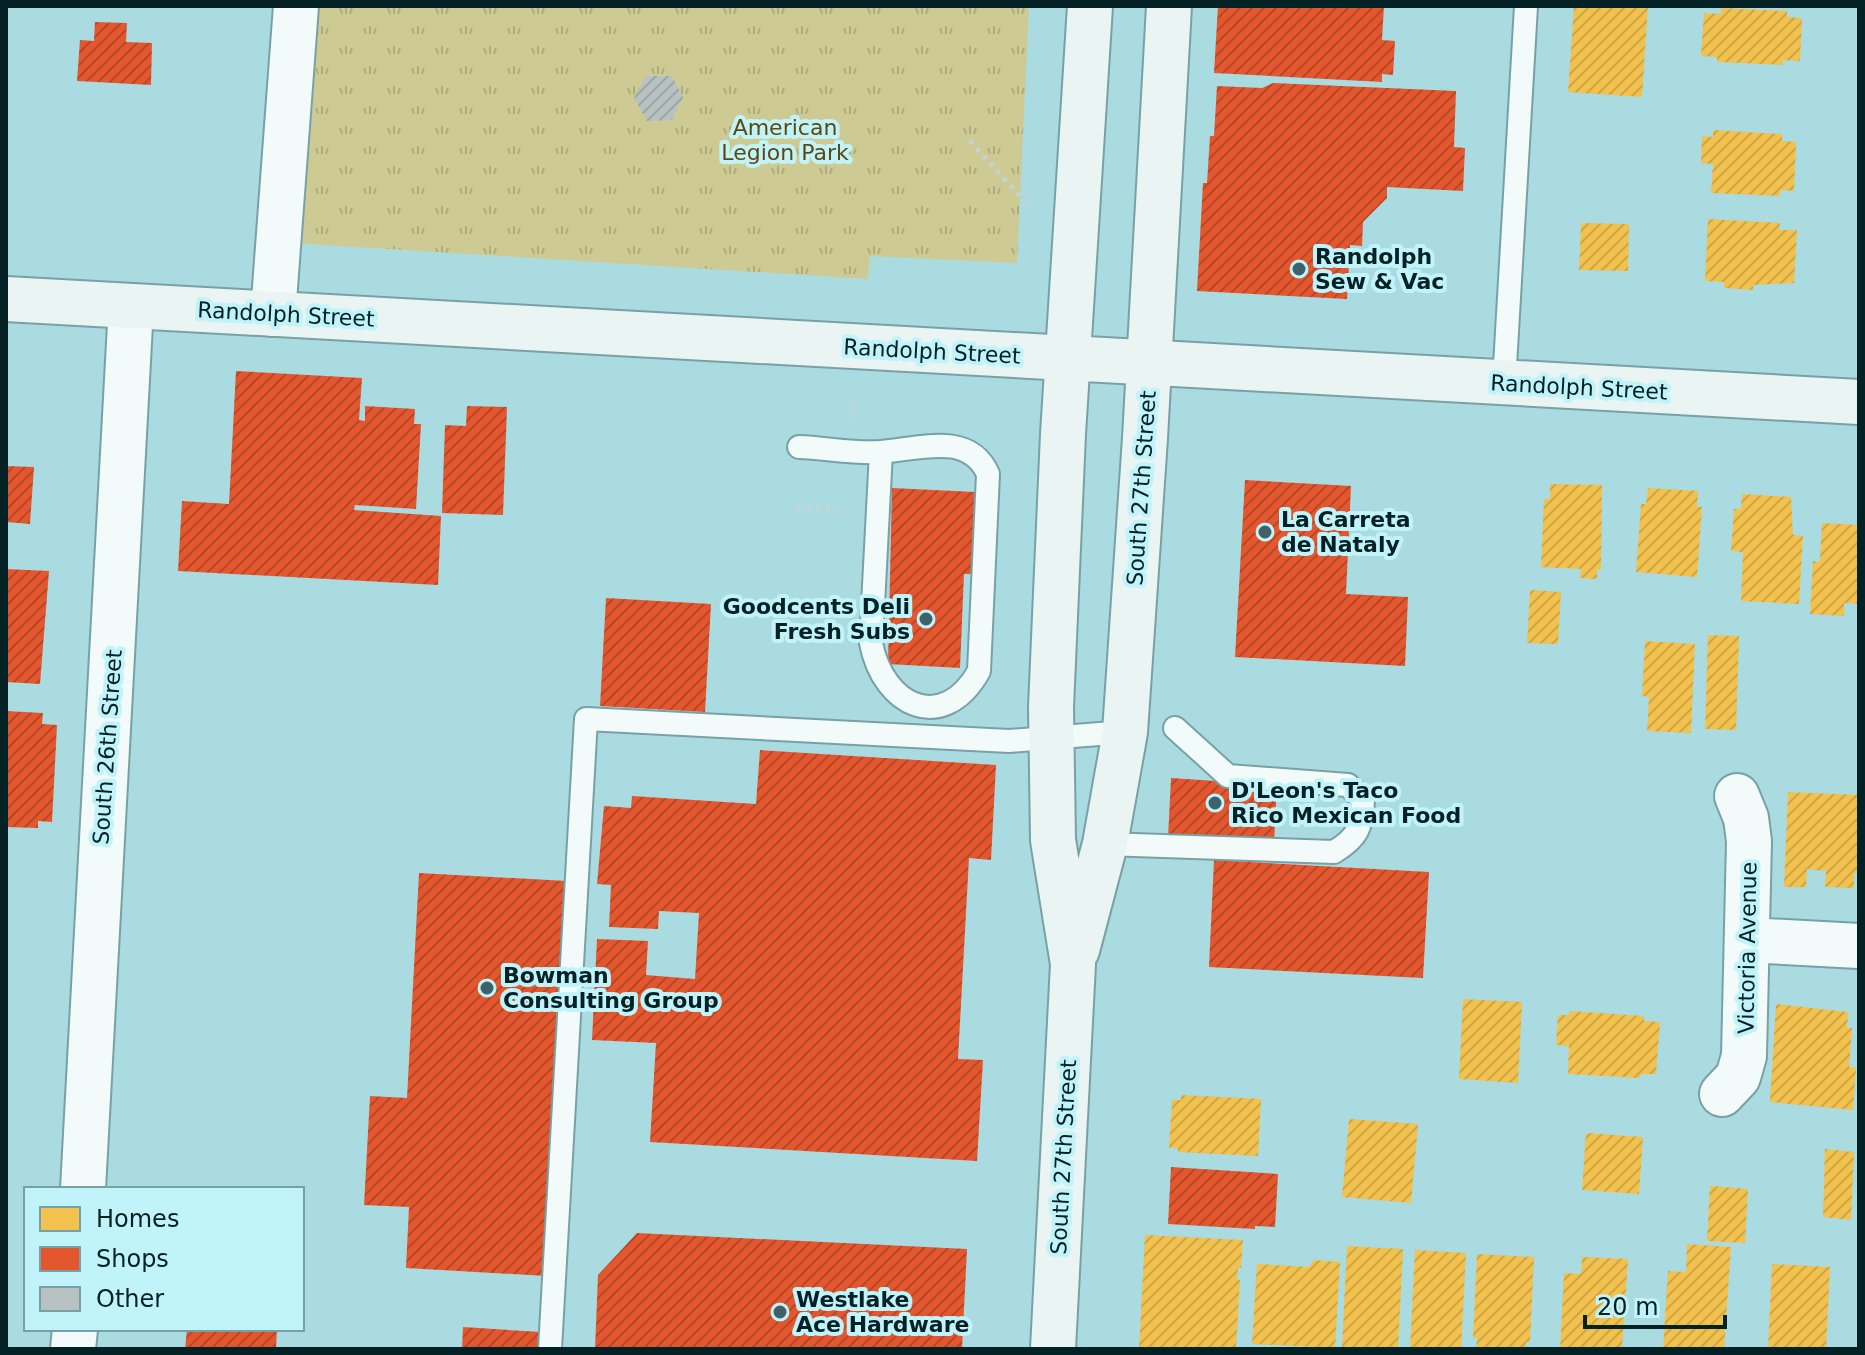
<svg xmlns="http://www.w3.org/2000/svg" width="1865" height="1355" font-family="'DejaVu Sans',sans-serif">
<defs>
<pattern id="park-tufts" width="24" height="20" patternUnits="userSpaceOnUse" patternTransform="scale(2)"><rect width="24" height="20" fill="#cdca94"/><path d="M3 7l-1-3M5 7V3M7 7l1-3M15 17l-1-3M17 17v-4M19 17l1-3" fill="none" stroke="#aead7f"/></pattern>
<pattern id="homes-hatch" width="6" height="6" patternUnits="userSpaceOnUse" patternTransform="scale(2)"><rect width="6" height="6" fill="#f2c14e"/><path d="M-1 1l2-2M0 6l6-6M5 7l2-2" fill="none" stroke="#cea644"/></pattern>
<pattern id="shops-hatch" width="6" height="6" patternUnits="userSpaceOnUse" patternTransform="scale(2)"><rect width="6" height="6" fill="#e4572e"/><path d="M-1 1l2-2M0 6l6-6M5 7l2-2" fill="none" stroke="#b74827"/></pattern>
<pattern id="building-hatch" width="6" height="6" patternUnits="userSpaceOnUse" patternTransform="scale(2)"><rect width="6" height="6" fill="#b9c2c3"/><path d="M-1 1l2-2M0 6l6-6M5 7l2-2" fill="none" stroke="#9da6a7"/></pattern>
</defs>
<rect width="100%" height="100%" fill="#aadbe1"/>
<path fill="url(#park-tufts)" d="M 296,6 L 1029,6 L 1017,263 L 870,256 L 868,279 L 277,242 Z"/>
<path fill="url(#homes-hatch)" d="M 1574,6 L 1648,6 L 1642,97 L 1568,92 Z
M 1721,8 L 1787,11 L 1787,17 L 1802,18 L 1800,61 L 1783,60 L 1783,65 L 1717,62 L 1717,57 L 1701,56 L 1704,13 L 1721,14 Z
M 1713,130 L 1782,134 L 1782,141 L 1796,142 L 1794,191 L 1780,190 L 1780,196 L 1711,193 L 1713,164 L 1701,163 L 1702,136 L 1713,137 Z
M 1708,219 L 1780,223 L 1779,230 L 1797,230 L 1794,283 L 1753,285 L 1753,290 L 1724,288 L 1724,282 L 1705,281 Z
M 1581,223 L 1629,224 L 1628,271 L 1579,270 Z
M 1550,484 L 1602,485 L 1601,570 L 1597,569 L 1597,579 L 1580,578 L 1581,569 L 1541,567 L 1544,499 L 1550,499 Z
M 1648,488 L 1698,491 L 1697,507 L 1702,507 L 1697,577 L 1636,572 L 1641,504 L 1646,504 Z
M 1742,494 L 1791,497 L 1793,535 L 1803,536 L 1799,604 L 1741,601 L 1743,552 L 1731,551 L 1734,509 L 1741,509 Z
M 1822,523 L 1859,525 L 1859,604 L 1844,603 L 1844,616 L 1810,614 L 1813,561 L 1820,562 Z
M 1530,590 L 1561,592 L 1558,644 L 1527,643 Z
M 1708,635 L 1739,636 L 1736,730 L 1705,729 Z
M 1645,641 L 1695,644 L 1691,733 L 1647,731 L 1649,697 L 1642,696 Z
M 1788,792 L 1859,795 L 1859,873 L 1854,873 L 1854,888 L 1825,887 L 1826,871 L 1807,869 L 1806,887 L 1784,887 Z
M 1463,999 L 1522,1002 L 1518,1083 L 1459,1079 Z
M 1776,1004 L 1848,1012 L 1847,1028 L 1852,1028 L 1849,1067 L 1856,1068 L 1853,1110 L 1770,1102 Z
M 1570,1011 L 1644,1016 L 1644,1021 L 1660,1022 L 1656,1074 L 1640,1074 L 1640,1078 L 1568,1074 L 1569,1046 L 1556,1045 L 1558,1015 L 1569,1015 Z
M 1181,1095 L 1261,1099 L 1258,1156 L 1178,1152 L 1178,1148 L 1169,1148 L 1172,1100 L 1181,1100 Z
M 1349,1119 L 1418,1124 L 1411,1203 L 1342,1197 Z
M 1586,1133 L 1643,1137 L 1639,1194 L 1582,1190 Z
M 1825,1149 L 1854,1152 L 1851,1220 L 1823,1217 Z
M 1710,1186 L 1748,1189 L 1745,1243 L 1707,1241 Z
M 1145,1235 L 1243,1240 L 1241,1268 L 1238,1267 L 1237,1280 L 1240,1280 L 1236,1349 L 1139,1349 Z
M 1687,1244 L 1731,1247 L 1724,1349 L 1663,1349 L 1668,1271 L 1686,1272 Z
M 1347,1246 L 1403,1249 L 1398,1349 L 1342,1347 Z
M 1415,1250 L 1466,1253 L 1461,1349 L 1410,1349 Z
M 1477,1254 L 1534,1257 L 1530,1342 L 1526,1342 L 1526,1349 L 1476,1349 L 1477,1338 L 1473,1338 Z
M 1582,1257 L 1628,1259 L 1622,1349 L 1560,1349 L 1564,1273 L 1581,1274 Z
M 1314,1260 L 1340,1262 L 1335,1348 L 1252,1344 L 1257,1264 L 1309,1267 Z
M 1772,1264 L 1830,1267 L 1826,1349 L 1768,1349 Z"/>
<path fill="url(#shops-hatch)" d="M 1218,6 L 1384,6 L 1382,40 L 1395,41 L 1393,75 L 1382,74 L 1382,82 L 1214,73 Z
M 95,22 L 127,23 L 126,42 L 152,43 L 151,85 L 77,81 L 80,40 L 94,41 Z
M 1273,83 L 1456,91 L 1454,147 L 1465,148 L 1463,191 L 1387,187 L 1387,198 L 1363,222 L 1362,246 L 1350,245 L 1347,299 L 1197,291 L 1203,183 L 1207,183 L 1210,136 L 1214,136 L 1217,86 L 1262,88 Z
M 236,371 L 362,378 L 359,420 L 365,421 L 365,406 L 415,409 L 414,424 L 421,424 L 416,509 L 355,505 L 354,510 L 441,516 L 438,585 L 178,571 L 182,501 L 229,504 Z
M 467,406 L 507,407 L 503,515 L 442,513 L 445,425 L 466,426 Z
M 6,466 L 34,467 L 30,524 L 6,522 Z
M 1245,480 L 1351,486 L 1346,594 L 1408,597 L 1405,666 L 1235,657 Z
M 892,488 L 975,492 L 971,574 L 964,574 L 960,668 L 888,664 Z
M 6,569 L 49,571 L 40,684 L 6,682 Z
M 606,598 L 711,604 L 705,712 L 600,706 Z
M 6,711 L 43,713 L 42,724 L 57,725 L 52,822 L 38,821 L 38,828 L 6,827 Z
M 760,750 L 996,765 L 991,860 L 969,858 L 958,1059 L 983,1060 L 977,1161 L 650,1142 L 656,1043 L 592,1040 L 597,939 L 648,941 L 646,975 L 695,979 L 699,913 L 659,911 L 658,929 L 609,927 L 611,885 L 597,884 L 604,806 L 631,808 L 632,796 L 756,804 Z
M 1171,778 L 1277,785 L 1274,844 L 1168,838 Z
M 1214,860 L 1429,872 L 1423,978 L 1209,967 Z
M 419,873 L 567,881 L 547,1276 L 406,1268 L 409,1207 L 364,1205 L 370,1096 L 407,1098 Z
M 1171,1167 L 1278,1174 L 1275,1227 L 1255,1226 L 1255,1229 L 1168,1224 Z
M 637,1233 L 967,1249 L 962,1349 L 595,1349 L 598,1275 Z
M 463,1327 L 541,1332 L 540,1349 L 462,1349 Z
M 187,1329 L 277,1329 L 276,1349 L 185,1349 Z"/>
<path fill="url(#building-hatch)" d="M 646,76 L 672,76 L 683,97 L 672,120 L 647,121 L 634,98 Z"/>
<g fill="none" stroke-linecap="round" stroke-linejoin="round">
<defs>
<path id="lane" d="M 1504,383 L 1526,6
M 799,447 C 826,448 855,454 881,452 C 919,449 969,431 988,474 L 979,671 C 943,735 883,706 871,643 L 881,452
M 1105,844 L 1334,852 C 1357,838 1362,828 1363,800 L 1348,785 L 1228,776 L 1175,728
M 550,1349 L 586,719 L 1009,741 L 1125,732"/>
<path id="street" d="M 273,314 L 296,6
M 1748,940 L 1859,946
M 1722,1094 L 1738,1077 L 1744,1056 L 1749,841 L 1746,818 L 1737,796
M 83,1189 L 131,306
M 73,1349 L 75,1329"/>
<path id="secondary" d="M 6,299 L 1859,402
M 1077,950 L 1105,844 L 1125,732 L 1145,438 L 1169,6
M 1053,1349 L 1073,964 L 1053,840 L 1051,707 L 1063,434 L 1090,6"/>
</defs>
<use href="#lane" stroke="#78a1a6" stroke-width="26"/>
<use href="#street" stroke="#78a1a6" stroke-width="48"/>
<use href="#secondary" stroke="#78a1a6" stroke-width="48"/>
<path stroke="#c4d4d6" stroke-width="5" stroke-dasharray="4 6" stroke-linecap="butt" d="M 970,141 L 1029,206
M 852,418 L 853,403
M 796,507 L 846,511"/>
<use href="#lane" stroke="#f2fafa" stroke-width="22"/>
<use href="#street" stroke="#f2fafa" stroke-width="44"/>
<use href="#secondary" stroke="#eaf4f2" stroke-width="44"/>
</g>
<g fill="#3e6267" stroke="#c1f4fa" stroke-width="3">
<circle cx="1299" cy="269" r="8"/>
<circle cx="1265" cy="532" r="8"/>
<circle cx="926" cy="619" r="8"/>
<circle cx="1215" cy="803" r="8"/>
<circle cx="487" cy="988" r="8"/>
<circle cx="780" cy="1312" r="8"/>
</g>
<g text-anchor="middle" stroke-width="8" stroke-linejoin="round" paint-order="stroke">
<g font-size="22" fill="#5e4810" stroke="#c1f4fa">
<text x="785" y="135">American<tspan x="785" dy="25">Legion Park</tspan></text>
</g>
<g font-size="22" font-weight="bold" fill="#042125" stroke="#c1f4fa" text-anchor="start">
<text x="1315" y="264">Randolph<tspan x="1315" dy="25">Sew &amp; Vac</tspan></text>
<text x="1281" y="527">La Carreta<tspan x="1281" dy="25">de Nataly</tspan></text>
<text x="910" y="614" text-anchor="end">Goodcents Deli<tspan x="910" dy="25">Fresh Subs</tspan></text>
<text x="1231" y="798">D'Leon's Taco<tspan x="1231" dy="25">Rico Mexican Food</tspan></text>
<text x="503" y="983">Bowman<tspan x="503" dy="25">Consulting Group</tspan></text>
<text x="796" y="1307">Westlake<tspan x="796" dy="25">Ace Hardware</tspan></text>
</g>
<g font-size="22" fill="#042125" stroke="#c1f4fa">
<text transform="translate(286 314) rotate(3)" y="8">Randolph Street</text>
<text transform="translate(932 351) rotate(3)" y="8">Randolph Street</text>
<text transform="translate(1579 387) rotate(3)" y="8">Randolph Street</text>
<text transform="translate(1141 488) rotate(-86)" y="8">South 27th Street</text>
<text transform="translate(107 747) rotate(-86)" y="8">South 26th Street</text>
<text transform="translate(1747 948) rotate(-89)" y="8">Victoria Avenue</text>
<text transform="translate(1063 1157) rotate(-87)" y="8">South 27th Street</text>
</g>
</g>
<rect width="1865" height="1355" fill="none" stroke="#042125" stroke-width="16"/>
<rect x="24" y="1187" width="280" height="144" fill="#c1f4fa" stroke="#75a0a5" stroke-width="2"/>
<rect x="40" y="1207" width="40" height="24" fill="#f2c14e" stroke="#75a0a5" stroke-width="2"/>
<text x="96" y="1227" font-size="24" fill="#042125">Homes</text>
<rect x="40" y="1247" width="40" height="24" fill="#e4572e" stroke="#75a0a5" stroke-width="2"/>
<text x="96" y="1267" font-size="24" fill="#042125">Shops</text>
<rect x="40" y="1287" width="40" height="24" fill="#b9c2c3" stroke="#75a0a5" stroke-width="2"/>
<text x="96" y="1307" font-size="24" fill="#042125">Other</text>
<path d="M1585 1315v12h140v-12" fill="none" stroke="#042125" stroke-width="4"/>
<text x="1597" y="1315" font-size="24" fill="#042125" stroke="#c1f4fa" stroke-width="6" paint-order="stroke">20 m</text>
</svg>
